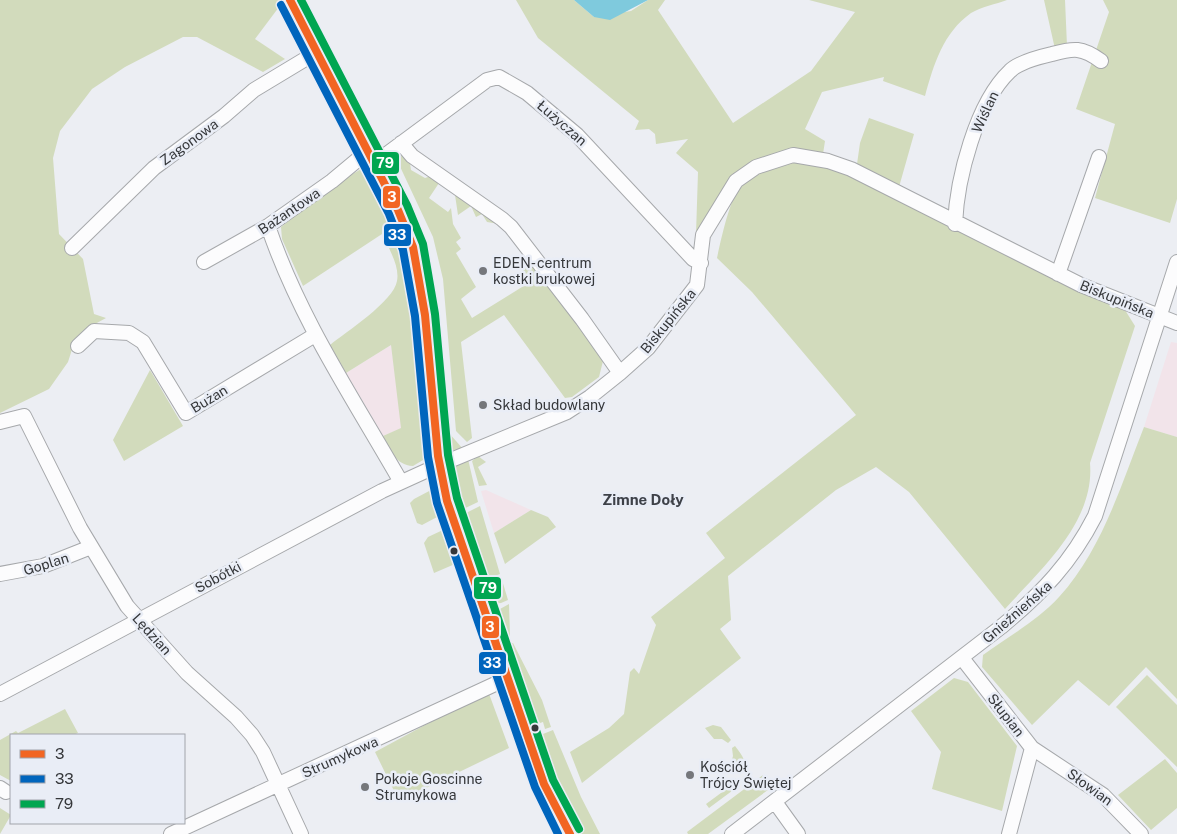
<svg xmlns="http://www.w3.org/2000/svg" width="1177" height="834" font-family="'Public Sans',sans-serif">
<rect width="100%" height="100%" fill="#eceef3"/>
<path fill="#f2e4ea" d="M 1171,342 L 1177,343 L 1177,437 L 1144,427 Z
M 391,345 L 402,428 L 383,436 L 346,373 Z
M 486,490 L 531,510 L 494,533 L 481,491 Z"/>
<path fill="#d2dbbc" d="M 0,0 L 281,0 L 282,3 L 255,39 L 285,59 L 263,72 L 197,37 L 183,37 L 125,67 L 92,89 L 60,131 L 53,158 L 59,234 L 83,259 L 94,314 L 106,318 L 84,330 L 75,340 L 68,362 L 49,389 L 0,413 Z
M 516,0 L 574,0 L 594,17 L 631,11 L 648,0 L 665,0 L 658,10 L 733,123 L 811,71 L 855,12 L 809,0 L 1007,0 C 996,4 981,7 971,13 C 943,33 934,64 925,96 L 883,81 L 884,77 L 822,92 L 805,129 L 825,141 L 823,154 C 805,156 776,153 760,159 C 729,168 713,208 696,234 L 698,172 L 676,153 L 688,139 L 656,144 L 655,134 L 649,129 L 635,130 L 639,121 L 538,38 Z
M 1044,0 L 1065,0 L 1067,46 L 1055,49 Z
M 1103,0 L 1177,0 L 1177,199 L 1170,223 L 1095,198 L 1115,124 L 1076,109 L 1109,12 Z
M 869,118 L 914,134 L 899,187 L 863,172 L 857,164 L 860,143 Z
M 399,154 L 410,163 L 411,170 L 425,178 L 431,176 L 439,183 L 429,198 L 448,212 L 451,208 L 453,224 L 461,238 L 456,242 L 461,249 L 456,253 L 476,287 L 461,299 L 472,318 L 530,282 L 518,262 L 525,255 L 570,310 L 603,361 L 599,377 L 572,397 L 565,398 L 504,315 L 461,342 L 472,438 L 467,442 L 456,431 L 443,279 L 433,237 L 396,158 Z
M 801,161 L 844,173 L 1125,310 L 1135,326 L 1090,463 C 1095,522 1041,569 1005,609 L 909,492 L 876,467 L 836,490 L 728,576 L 731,620 L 720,629 L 741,658 L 582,783 L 570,752 L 609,728 L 624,714 L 630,672 L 634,668 L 639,674 L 656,625 L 651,617 L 725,558 L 706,533 L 856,415 L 752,292 L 717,258 C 721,240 731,190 746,179 C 761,168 783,165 801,161 Z
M 389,162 L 424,238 L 430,263 L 449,433 L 463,449 L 453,450 L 447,447 L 444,442 L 425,267 L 384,167 Z
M 368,165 L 403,245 L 412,303 L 429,447 L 423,460 L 413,466 C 395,465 391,450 383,436 L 401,428 L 391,345 L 346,373 L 330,345 C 346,332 394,301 397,281 C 400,266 388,247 382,234 L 303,286 L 282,239 L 281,227 L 332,186 Z
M 457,193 L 499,224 L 487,222 L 482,214 L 476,217 L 471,206 L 458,215 L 455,195 Z
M 150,370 L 183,426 L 124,461 L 113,440 Z
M 1144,427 L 1177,437 L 1177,699 L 1146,667 L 1109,706 L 1078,680 L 1032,725 L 982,667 L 983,655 C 1008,637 1038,620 1059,597 C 1102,550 1121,485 1144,427 Z
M 478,456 L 486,462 L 478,467 L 487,485 L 479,486 L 472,461 Z
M 468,459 L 478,502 L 457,512 L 450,475 L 458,464 Z
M 433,489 L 440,513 L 439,516 L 422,525 L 417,523 L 410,503 L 414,499 Z
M 480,506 L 500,574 L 481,581 L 462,515 Z
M 531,510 L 548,517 L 556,527 L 505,564 L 494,533 Z
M 445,529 L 455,564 L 434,573 L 424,543 L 428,537 Z
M 502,580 L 508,600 L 501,603 L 493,604 L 484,587 Z
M 509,604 L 510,636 L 500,636 L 496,616 L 500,609 Z
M 510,643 L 513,643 L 542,700 L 551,727 L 545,729 L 543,722 L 540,723 L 520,688 L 506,650 Z
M 1147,675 L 1177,705 L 1177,767 L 1116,707 Z
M 954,678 L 968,682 L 1017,746 L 1002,811 L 932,789 L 941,752 L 911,711 Z
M 488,691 L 509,748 L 399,801 L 375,752 Z
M 65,709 L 78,733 L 73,735 L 11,735 L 11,781 L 0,775 L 0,740 L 16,731 L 18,733 L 24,730 Z
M 713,725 L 721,727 L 731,740 L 728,743 L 722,739 L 714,739 L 705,728 Z
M 553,730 L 581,797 L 600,834 L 578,834 L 572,827 L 547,766 L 542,744 L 543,734 Z
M 735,746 C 742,755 750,764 740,774 L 731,763 L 733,756 L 732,748 Z
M 1165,759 L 1177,773 L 1177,808 L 1151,830 L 1118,795 Z
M 763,775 L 772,787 L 708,834 L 688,834 L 687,832 Z
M 735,778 L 740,785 L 709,808 L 706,804 L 725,790 L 723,787 Z
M 0,808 L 11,815 L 0,834 Z"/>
<path fill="#7fcadd" d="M 574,0 L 648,0 L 610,20 L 594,17 Z"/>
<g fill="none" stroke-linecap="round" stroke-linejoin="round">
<defs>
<path id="minor" d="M 401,143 L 412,156 L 502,219 L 511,227 L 582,319 L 620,373
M 373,161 L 387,154 L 487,80 L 499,77 L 527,93 L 577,135 L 693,259 L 701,263
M 955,224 C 957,179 976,103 1010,71 C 1019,62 1039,57 1052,54 C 1074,48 1082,47 1101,61
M 268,226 C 299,318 353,398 401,482
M 72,248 L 154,168 L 224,116 L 254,90 L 317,52
M 204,262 L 268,226 L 332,181 L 368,151
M 1058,274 L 1099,157
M 78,346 L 94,331 L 129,333 L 143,342 L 186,413 L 315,335
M 0,422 L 24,416 L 80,528 L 127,606 L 187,673 L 236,717 L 252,735 L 263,752 L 301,834
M 0,574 L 43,566 L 91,547
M 962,658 L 1032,748 L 1103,795 L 1141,834
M 0,694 L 382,491 L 439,465 L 567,412 L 590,397 L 620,373 L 648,348 L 697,285 L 703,235 L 736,181 L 756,167 L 793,155 L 828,161 L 851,169 L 1081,285 L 1177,323
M 0,788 L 6,792
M 775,802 L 798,834
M 171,834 L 508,678
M 732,834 L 1001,627 C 1042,593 1071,563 1095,516 L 1177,262
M 1009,834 L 1032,748"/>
<path id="secondary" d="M 290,0 L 398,210 L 413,247 L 425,315 L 438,456 L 447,501 L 544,784 L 558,814 L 570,834"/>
</defs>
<use href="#minor" stroke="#a6a8ab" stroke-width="16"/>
<use href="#secondary" stroke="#a6a8ab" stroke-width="22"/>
<use href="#minor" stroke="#fcfcfd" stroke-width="14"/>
<use href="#secondary" stroke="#fcfcfd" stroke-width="20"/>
<defs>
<path id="bus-1" d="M 290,0 L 398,210 L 413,247 L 425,315 L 438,456 L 447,501 L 544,784 L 570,834"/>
<path id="bus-2" d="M 281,5 L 389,214 L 403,250 L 415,316 L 428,457 L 437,503 L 535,787 L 558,834"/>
<path id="bus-3" d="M 301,0 L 407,205 L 423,244 L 435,314 L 448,455 L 457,498 L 553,780 L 579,829"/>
</defs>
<use href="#bus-1" stroke="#e9edf6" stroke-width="11"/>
<use href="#bus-2" stroke="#e9edf6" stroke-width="11"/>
<use href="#bus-3" stroke="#e9edf6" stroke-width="11"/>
<use href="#bus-1" stroke="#f26522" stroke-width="8"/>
<use href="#bus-2" stroke="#0065bd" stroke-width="8"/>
<use href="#bus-3" stroke="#00a651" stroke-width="8"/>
</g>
<g fill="#75777b" stroke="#e9edf6" stroke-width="2">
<circle cx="483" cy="271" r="5"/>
<circle cx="483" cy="405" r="5"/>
<circle cx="690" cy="775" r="5"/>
<circle cx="365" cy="787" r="5"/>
</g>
<g fill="#35373a" stroke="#e9edf6" stroke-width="2">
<circle cx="454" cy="551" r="4.5"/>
<circle cx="535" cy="728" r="4.5"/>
</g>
<g text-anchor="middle" stroke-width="5" stroke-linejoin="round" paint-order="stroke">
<g font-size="14" fill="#35373a" stroke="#e9edf6">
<text transform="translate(985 112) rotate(-65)" y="5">Wiślan</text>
<text transform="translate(562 123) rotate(41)" y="5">Łużyczan</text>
<text transform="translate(189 142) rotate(-36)" y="5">Zagonowa</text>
<text transform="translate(289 211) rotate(-34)" y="5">Bażantowa</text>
<text transform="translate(1117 299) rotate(22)" y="5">Biskupińska</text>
<text transform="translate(668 321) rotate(-51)" y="5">Biskupińska</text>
<text transform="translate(209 399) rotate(-31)" y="5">Bużan</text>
<text transform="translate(46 564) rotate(-17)" y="5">Goplan</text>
<text transform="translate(218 577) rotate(-28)" y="5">Sobótki</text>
<text transform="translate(1017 612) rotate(-41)" y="5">Gnieźnieńska</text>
<text transform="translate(152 634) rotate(48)" y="5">Lędzian</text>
<text transform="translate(1006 715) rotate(52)" y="5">Słupian</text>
<text transform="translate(340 757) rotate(-24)" y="5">Strumykowa</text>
<text transform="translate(1090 787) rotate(36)" y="5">Słowian</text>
</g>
<g font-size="14" fill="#35373a" stroke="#e9edf6" text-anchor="start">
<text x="493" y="268">EDEN- centrum<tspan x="493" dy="16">kostki brukowej</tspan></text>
<text x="493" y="410">Skład budowlany</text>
<text x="700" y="772">Kościół<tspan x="700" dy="16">Trójcy Świętej</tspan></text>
<text x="375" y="784">Pokoje Goscinne<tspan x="375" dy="16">Strumykowa</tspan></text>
</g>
<g font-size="15" font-weight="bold" fill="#3e4148" stroke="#e9edf6">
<text x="643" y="505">Zimne Doły</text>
</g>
</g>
<g stroke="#e9edf6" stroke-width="2">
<rect x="371" y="151" width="29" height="24" rx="5" fill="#00a651"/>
<rect x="382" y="185" width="19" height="24" rx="5" fill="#f26522"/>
<rect x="383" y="223" width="29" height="24" rx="5" fill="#0065bd"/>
<rect x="473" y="576" width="29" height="24" rx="5" fill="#00a651"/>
<rect x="481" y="615" width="19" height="24" rx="5" fill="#f26522"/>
<rect x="478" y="651" width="29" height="24" rx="5" fill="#0065bd"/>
</g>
<g font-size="14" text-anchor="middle" font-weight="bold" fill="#fff">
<text x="385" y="168">79</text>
<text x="392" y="202">3</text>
<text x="397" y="240">33</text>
<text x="488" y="593">79</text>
<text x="490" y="632">3</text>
<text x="492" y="668">33</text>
</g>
<rect x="10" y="734" width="175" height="90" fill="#e9edf6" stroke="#a1a4ab"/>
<rect x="20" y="750" width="25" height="8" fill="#f26522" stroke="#a1a4ab"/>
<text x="55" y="759" font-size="15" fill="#35373a">3</text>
<rect x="20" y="775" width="25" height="8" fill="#0065bd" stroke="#a1a4ab"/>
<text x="55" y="784" font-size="15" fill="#35373a">33</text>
<rect x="20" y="800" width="25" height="8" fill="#00a651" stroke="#a1a4ab"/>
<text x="55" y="809" font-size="15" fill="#35373a">79</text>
</svg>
